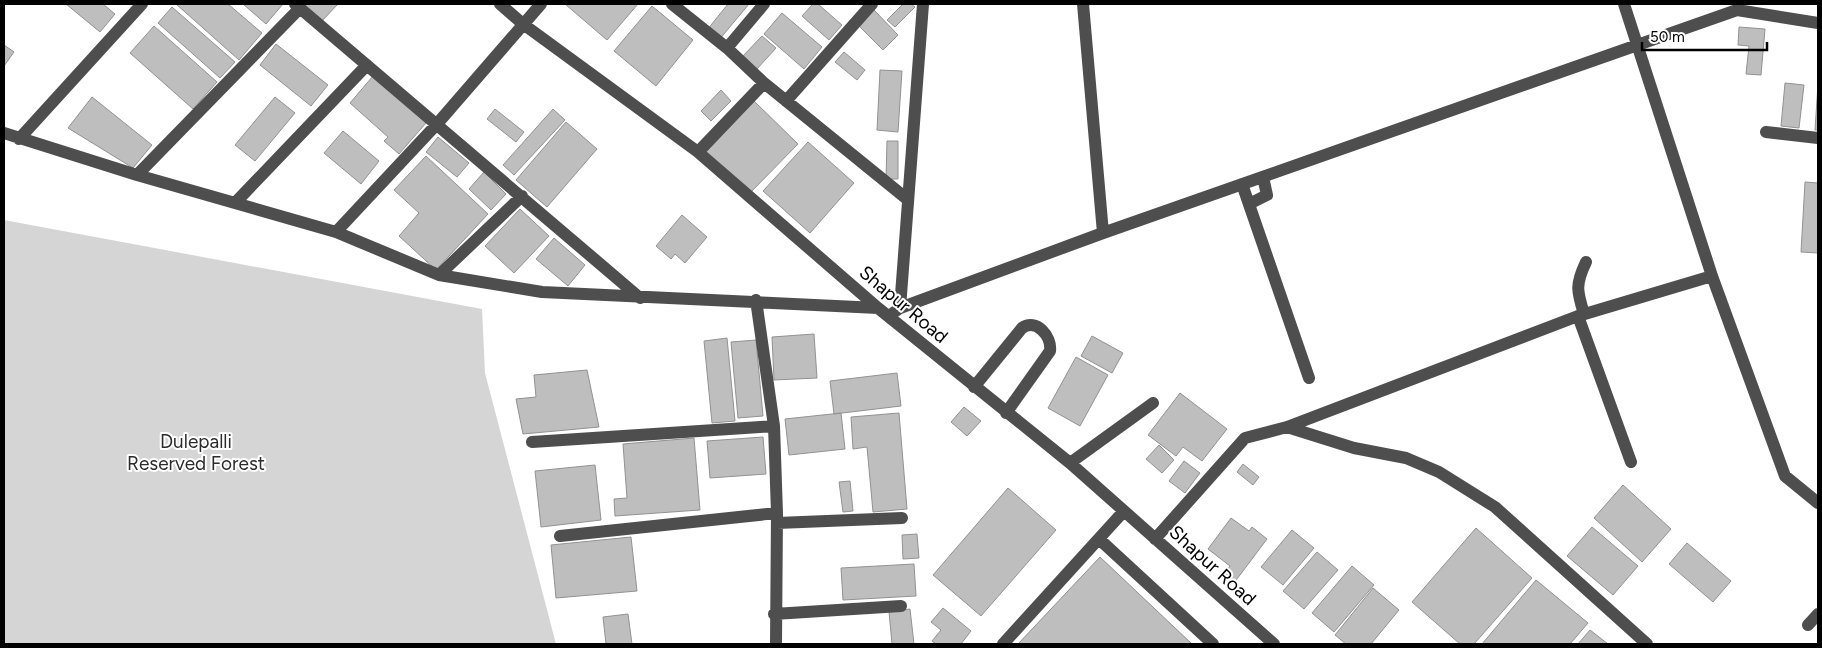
<svg xmlns="http://www.w3.org/2000/svg" width="1822" height="648" font-family="Figtree,sans-serif">
<rect width="100%" height="100%" fill="#fff"/>
<path fill="#d5d5d5" d="M 4,220 L 482,309 L 485,373 L 556,644 L 4,644 Z"/>
<path fill="#bebebe" stroke="#929292" d="M 66,4 L 103,4 L 115,14 L 100,32 Z
M 176,4 L 228,4 L 262,33 L 239,60 Z
M 243,4 L 283,4 L 266,24 Z
M 302,4 L 338,4 L 321,22 Z
M 565,4 L 638,4 L 607,40 Z
M 728,4 L 749,4 L 719,40 L 707,30 Z
M 813,4 L 818,4 L 842,25 L 829,40 L 802,16 Z
M 903,4 L 911,4 L 915,7 L 895,27 L 887,20 Z
M 652,6 L 693,40 L 656,86 L 614,51 Z
M 172,7 L 235,62 L 220,78 L 158,23 Z
M 874,10 L 898,35 L 883,50 L 858,25 Z
M 782,13 L 822,47 L 804,69 L 764,34 Z
M 154,26 L 217,82 L 193,109 L 130,53 Z
M 1739,27 L 1765,29 L 1761,75 L 1746,74 L 1749,46 L 1738,45 Z
M 762,36 L 776,48 L 756,70 L 742,57 Z
M 276,44 L 328,85 L 311,106 L 260,65 Z
M 4,45 L 14,52 L 4,66 Z
M 844,52 L 865,70 L 857,80 L 835,62 Z
M 880,70 L 902,71 L 898,132 L 877,130 Z
M 373,76 L 426,123 L 399,154 L 384,141 L 388,137 L 350,103 Z
M 1785,83 L 1804,85 L 1799,128 L 1781,126 Z
M 1818,84 L 1818,130 L 1815,130 Z
M 721,90 L 731,101 L 711,121 L 701,111 Z
M 92,97 L 152,145 L 133,168 L 68,128 Z
M 275,97 L 295,113 L 255,161 L 235,145 Z
M 754,101 L 798,144 L 749,194 L 706,152 Z
M 495,109 L 524,132 L 516,142 L 487,119 Z
M 553,109 L 565,120 L 514,175 L 503,165 Z
M 566,122 L 597,149 L 547,207 L 516,180 Z
M 343,131 L 379,161 L 361,184 L 324,153 Z
M 438,137 L 469,163 L 457,177 L 426,152 Z
M 887,141 L 898,141 L 898,179 L 886,179 Z
M 808,142 L 854,183 L 810,233 L 763,191 Z
M 426,156 L 488,214 L 436,270 L 399,236 L 419,213 L 394,190 Z
M 484,172 L 506,194 L 491,210 L 469,189 Z
M 1805,182 L 1818,183 L 1818,253 L 1801,252 Z
M 520,209 L 549,236 L 514,273 L 485,246 Z
M 682,215 L 707,237 L 685,263 L 675,254 L 671,259 L 656,246 Z
M 554,238 L 585,265 L 568,286 L 536,259 Z
M 814,334 L 817,378 L 774,380 L 772,337 Z
M 1092,336 L 1123,353 L 1112,373 L 1081,356 Z
M 727,338 L 735,421 L 712,423 L 704,341 Z
M 756,340 L 763,416 L 738,418 L 731,342 Z
M 1076,357 L 1108,375 L 1080,426 L 1048,408 Z
M 587,370 L 599,427 L 523,434 L 516,399 L 536,397 L 534,375 Z
M 897,373 L 901,406 L 834,414 L 830,381 Z
M 1180,393 L 1227,429 L 1202,461 L 1183,447 L 1176,456 L 1148,435 Z
M 964,407 L 981,421 L 967,436 L 951,422 Z
M 841,413 L 845,449 L 789,455 L 785,419 Z
M 899,413 L 907,509 L 873,512 L 867,447 L 853,449 L 851,417 Z
M 763,437 L 766,474 L 710,478 L 707,441 Z
M 694,438 L 700,510 L 615,516 L 614,499 L 627,498 L 623,444 Z
M 1159,445 L 1174,460 L 1162,473 L 1146,459 Z
M 1184,461 L 1200,473 L 1185,493 L 1169,481 Z
M 1243,464 L 1259,477 L 1253,485 L 1237,472 Z
M 595,465 L 601,520 L 541,527 L 535,471 Z
M 850,481 L 853,511 L 843,512 L 839,482 Z
M 1623,485 L 1671,529 L 1642,562 L 1594,518 Z
M 1008,488 L 1056,530 L 981,616 L 933,575 Z
M 1231,518 L 1249,531 L 1252,527 L 1267,539 L 1234,583 L 1222,575 L 1230,566 L 1208,549 Z
M 1592,527 L 1638,566 L 1613,595 L 1567,556 Z
M 1476,528 L 1532,578 L 1474,644 L 1460,644 L 1412,602 Z
M 1292,530 L 1314,548 L 1283,585 L 1261,567 Z
M 917,534 L 919,558 L 903,559 L 902,535 Z
M 631,537 L 637,591 L 556,598 L 551,545 Z
M 1687,543 L 1731,581 L 1713,602 L 1669,564 Z
M 1317,552 L 1338,570 L 1304,609 L 1283,591 Z
M 1100,557 L 1192,644 L 1018,644 Z
M 914,564 L 916,596 L 843,600 L 841,568 Z
M 1352,566 L 1374,585 L 1334,632 L 1312,613 Z
M 1536,580 L 1588,623 L 1570,644 L 1482,644 Z
M 1373,588 L 1399,610 L 1371,644 L 1346,644 L 1335,635 Z
M 943,608 L 971,631 L 961,644 L 936,644 L 932,641 L 941,630 L 931,622 Z
M 910,609 L 914,644 L 892,644 L 889,612 Z
M 628,614 L 632,644 L 606,644 L 603,617 Z
M 1590,630 L 1608,644 L 1578,644 Z"/>
<g fill="none" stroke-linecap="round" stroke-linejoin="round">
<path stroke="#4e4e4e" stroke-width="12" d="M 295,4 L 640,298
M 500,4 L 523,24 L 698,152 L 878,308 L 1070,463 L 1274,644
M 672,4 L 727,48 L 764,83 L 907,199
M 1083,4 L 1103,233
M 1624,4 L 1712,276 L 1785,476 L 1818,503
M 727,48 L 764,4
M 786,101 L 872,4
M 1766,132 L 1818,138
M 4,133 L 137,175 L 336,232 L 439,275 L 542,292 L 878,308
M 19,139 L 142,4
M 698,152 L 764,83
M 137,175 L 300,8
M 1242,184 L 1309,378
M 235,203 L 367,65
M 1249,204 L 1267,195 L 1263,177
M 336,232 L 437,124 L 541,4
M 439,275 L 522,196
M 756,300 L 774,426 L 777,513 L 776,644
M 900,308 L 923,4
M 1584,314 C 1577,291 1575,285 1586,262
M 889,316 L 900,308 L 1103,233 L 1737,10 L 1818,23
M 1578,316 L 1631,462
M 974,387 L 1022,328 C 1036,318 1052,336 1050,351 L 1006,413
M 1287,427 L 1354,448 L 1406,458 L 1439,472 L 1495,507 L 1647,644
M 532,442 L 774,426
M 1070,463 L 1153,403
M 777,523 L 902,518
M 560,536 L 777,513
M 1099,539 L 1213,644
M 1155,539 L 1245,438 L 1287,427 L 1578,316 L 1712,276
M 774,614 L 901,606
M 1808,625 L 1818,614
M 1003,644 L 1124,511"/>
</g>
<g text-anchor="middle" stroke-width="4" stroke-linejoin="round" paint-order="stroke">
<g font-size="19" fill="#000" stroke="#fff">
<text transform="translate(904 304) rotate(40)" y="7">Shapur Road</text>
<text transform="translate(1213 565) rotate(42)" y="7">Shapur Road</text>
</g>
<g font-size="19" fill="#2c2c2c" stroke="#fff">
<text x="196" y="448">Dulepalli<tspan x="196" dy="22">Reserved Forest</tspan></text>
</g>
</g>
<rect width="1822" height="648" fill="none" stroke="#000000" stroke-width="10"/>
<path d="M1642 42v8h125v-8" fill="none" stroke="#000000" stroke-width="2.5"/>
<text x="1650" y="42" font-size="15" fill="#000000" stroke="#ffffff" stroke-width="4" paint-order="stroke">50 m</text>
</svg>
